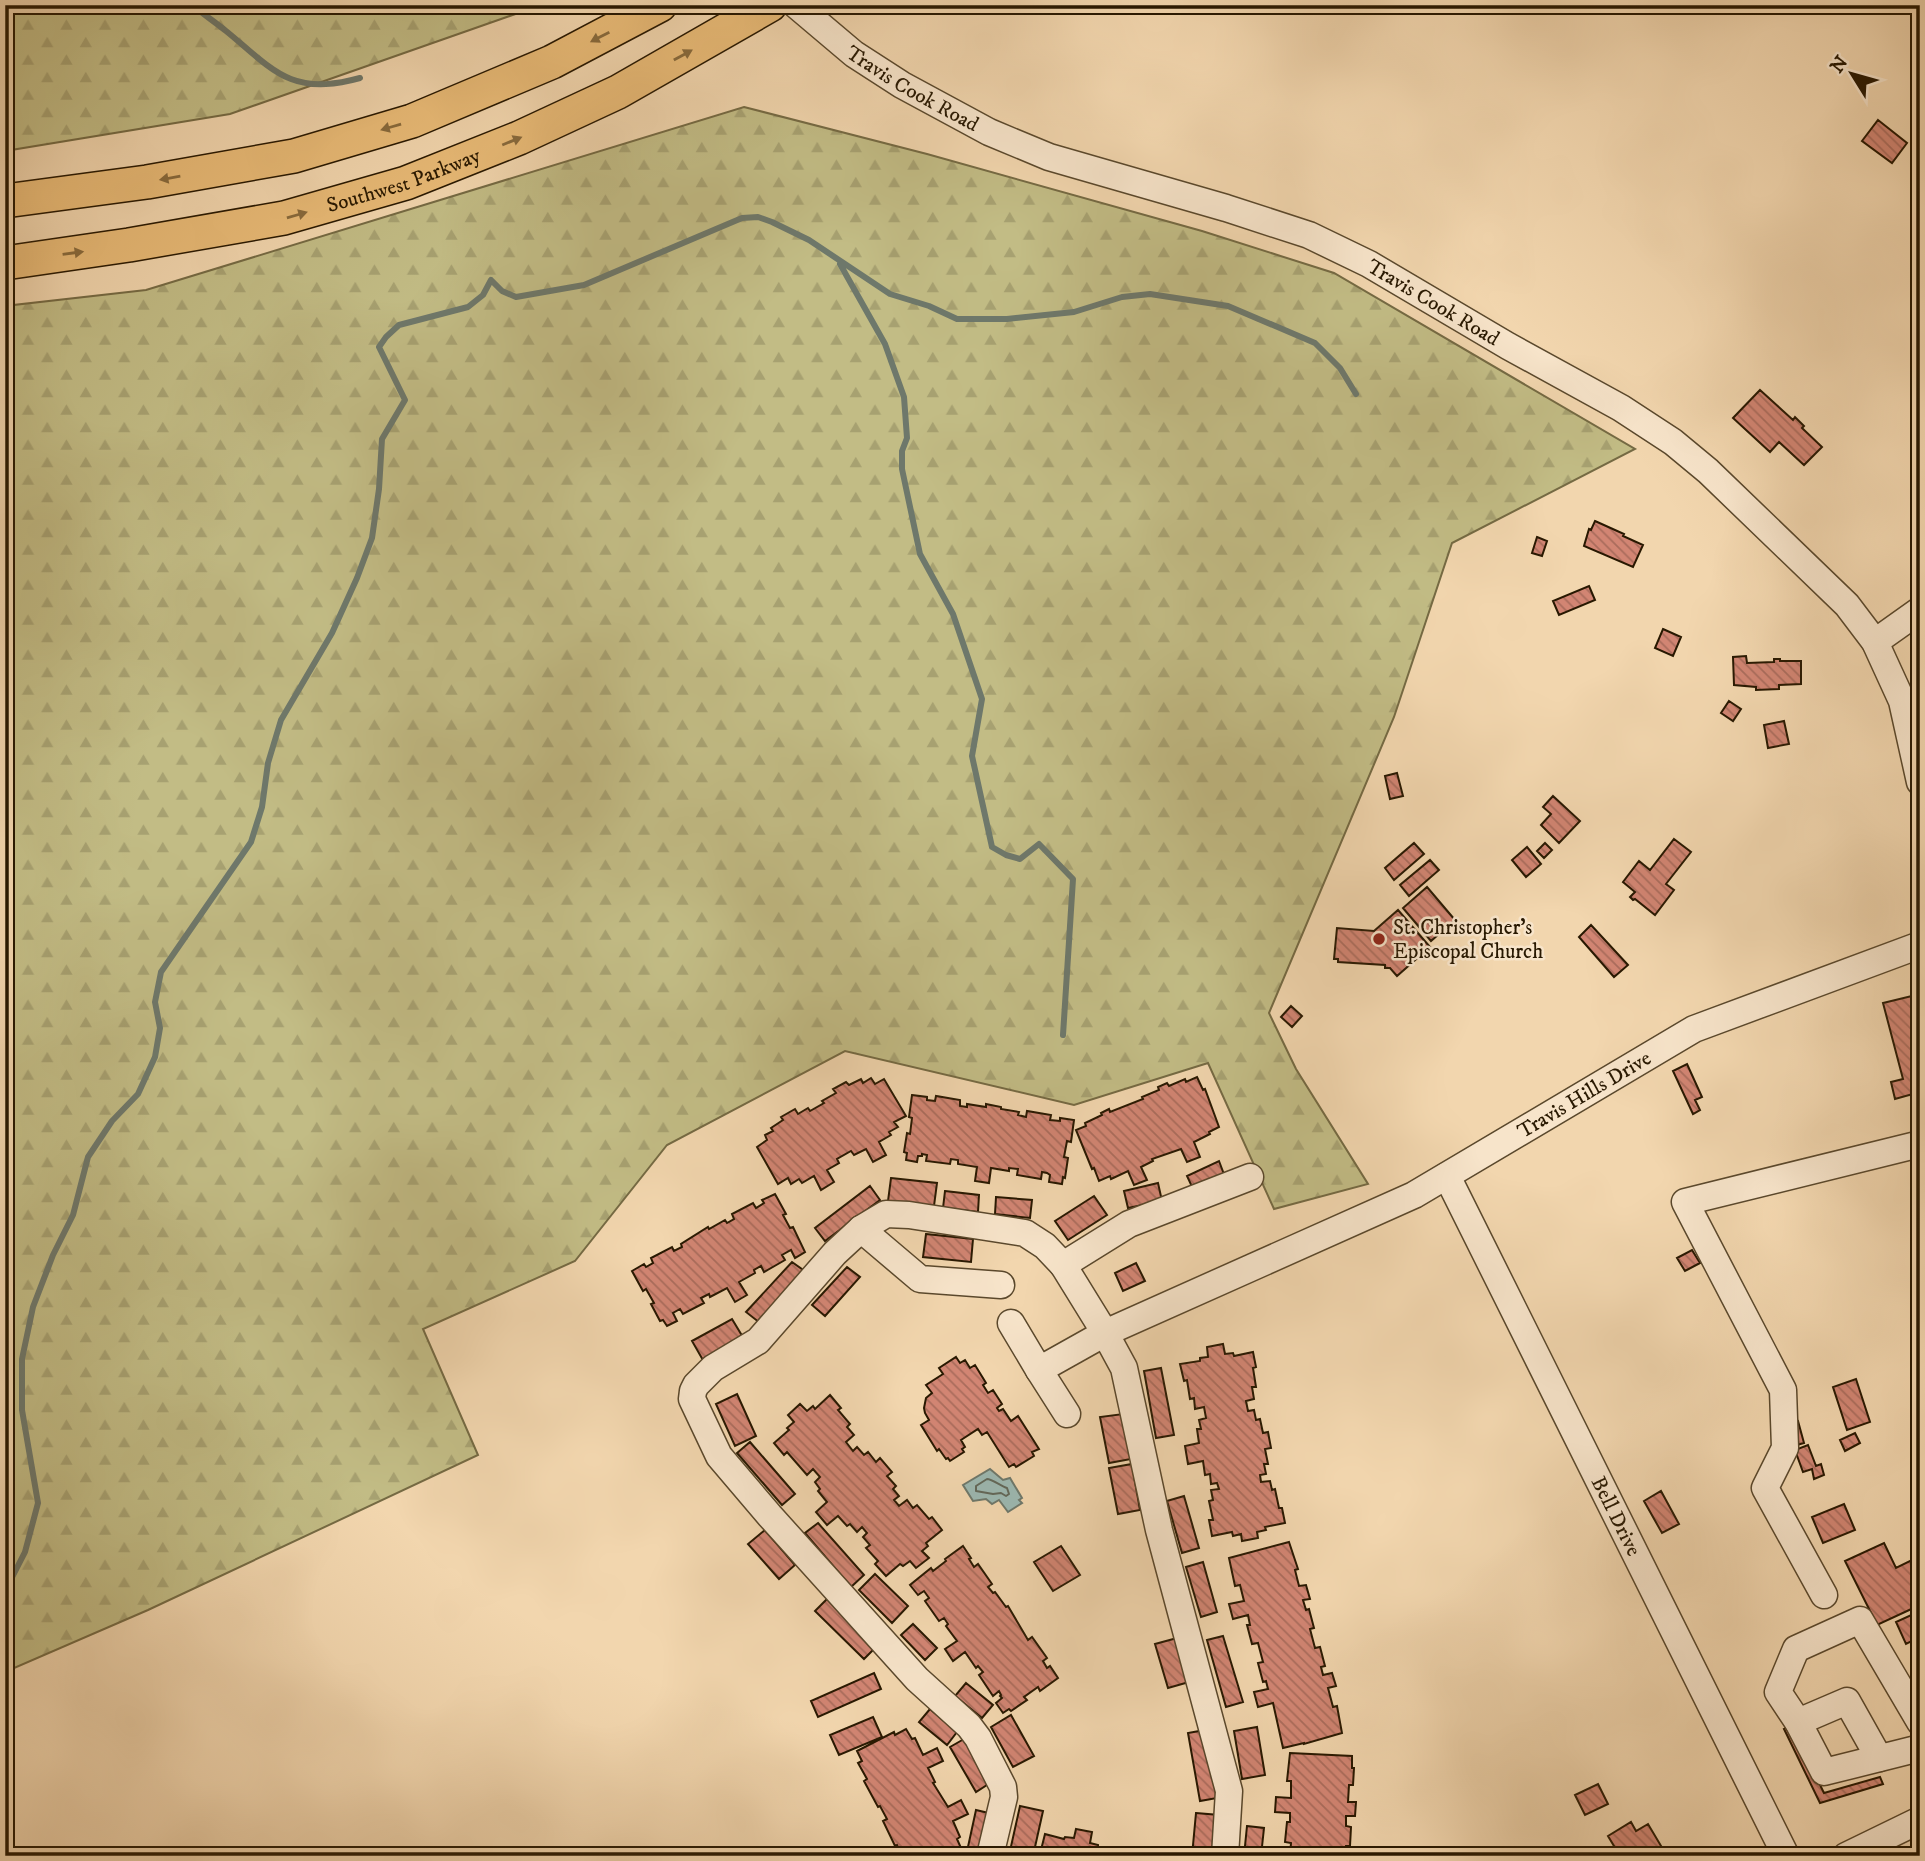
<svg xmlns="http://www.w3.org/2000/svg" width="1925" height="1861" font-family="'IM FELL DW Pica',serif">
<defs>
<pattern id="forest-firs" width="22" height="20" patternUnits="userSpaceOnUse" patternTransform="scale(1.75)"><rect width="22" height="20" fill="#c2bc85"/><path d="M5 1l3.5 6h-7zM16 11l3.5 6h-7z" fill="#a7a171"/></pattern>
<pattern id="building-back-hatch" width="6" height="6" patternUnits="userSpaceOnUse" patternTransform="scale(1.75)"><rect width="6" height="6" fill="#d28573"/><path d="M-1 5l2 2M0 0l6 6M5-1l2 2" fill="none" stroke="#aa6c5c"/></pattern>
</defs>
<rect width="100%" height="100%" fill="#f2d6ae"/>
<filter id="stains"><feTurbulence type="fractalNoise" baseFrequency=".00286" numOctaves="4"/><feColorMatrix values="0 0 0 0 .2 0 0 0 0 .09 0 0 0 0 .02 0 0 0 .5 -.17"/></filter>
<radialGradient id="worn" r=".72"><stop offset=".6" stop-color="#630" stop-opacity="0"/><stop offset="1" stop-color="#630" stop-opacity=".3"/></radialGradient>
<path fill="url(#forest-firs)" stroke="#756a43" stroke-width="2" d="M 5,5 L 541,5 L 230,114 L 5,151 Z
M 744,107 L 927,154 L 1202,231 L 1334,273 L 1635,449 L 1452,543 L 1394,717 L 1269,1013 L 1296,1069 L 1368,1184 L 1274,1209 L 1208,1063 L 1074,1105 L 845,1051 L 667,1145 L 575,1261 L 423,1329 L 478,1455 L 148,1610 L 5,1672 L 5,306 L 146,290 Z"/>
<path fill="#9cb8b1" stroke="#6e786b" stroke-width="2" d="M 990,1469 L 1003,1480 L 1010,1478 L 1022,1498 L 1019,1500 L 1022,1503 L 1008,1512 L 999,1500 L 992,1504 L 986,1499 L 973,1501 L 963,1485 Z"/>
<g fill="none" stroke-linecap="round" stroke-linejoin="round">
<path stroke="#626859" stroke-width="2" d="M 987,1479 C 992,1479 1001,1486 1007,1488 L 1009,1494 L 1006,1496 L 1001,1493 L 993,1494 L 976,1491 L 976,1486 Z"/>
<path stroke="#6e786b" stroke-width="6" d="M 192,5 C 203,14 215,22 226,31 C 245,46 269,71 291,79 C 314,88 338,84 360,78
M 840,264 L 885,344 L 904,397 L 907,438 L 902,451 L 902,469 L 920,554 L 953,614 L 982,699 L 972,756 L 992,847 L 1006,855 L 1020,859 L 1039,844 L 1073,879 L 1063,1035
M 5,1591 L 25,1552 L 38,1503 L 22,1410 L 22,1359 L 33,1307 L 53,1255 L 73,1215 L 88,1157 L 112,1121 L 138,1094 L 155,1057 L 160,1028 L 155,1002 L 161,972 L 251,842 L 262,807 L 268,763 L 281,720 L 332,633 L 357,578 L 372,538 L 379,489 L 382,439 L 405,400 L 379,347 L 386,337 L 399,325 L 468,307 L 483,295 L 491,280 L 502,291 L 516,297 L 584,285 L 742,218 L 758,217 L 772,222 L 809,240 L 890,294 L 929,306 L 957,319 L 1007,319 L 1074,312 L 1122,297 L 1150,294 L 1228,306 L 1315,343 L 1340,368 L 1356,394"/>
</g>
<path fill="url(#building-back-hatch)" stroke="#281801" stroke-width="2" d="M 1878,120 L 1907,143 L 1892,163 L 1862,141 Z
M 1760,390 L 1793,420 L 1795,417 L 1804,426 L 1802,428 L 1822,447 L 1804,465 L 1779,442 L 1770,452 L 1733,418 Z
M 1595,521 L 1624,534 L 1623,536 L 1643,545 L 1633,567 L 1584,546 L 1589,529 L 1591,530 Z
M 1537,537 L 1547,541 L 1542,556 L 1532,553 Z
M 1589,586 L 1595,600 L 1559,615 L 1553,601 Z
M 1663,629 L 1681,637 L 1673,656 L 1655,648 Z
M 1746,656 L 1747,663 L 1774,662 L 1774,659 L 1780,659 L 1780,661 L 1801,661 L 1801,684 L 1779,685 L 1779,689 L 1756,690 L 1756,687 L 1734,685 L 1733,657 Z
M 1729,701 L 1741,709 L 1733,721 L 1721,713 Z
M 1784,721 L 1789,744 L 1768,748 L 1764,725 Z
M 1397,773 L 1403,796 L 1390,799 L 1385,776 Z
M 1553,796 L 1580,821 L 1559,843 L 1541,825 L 1551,814 L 1543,807 Z
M 1674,839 L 1691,852 L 1666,884 L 1674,890 L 1655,915 L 1635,899 L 1633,900 L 1630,897 L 1635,892 L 1623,882 L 1639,861 L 1650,870 Z
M 1414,843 L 1424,854 L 1394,880 L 1385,868 Z
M 1545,843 L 1552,850 L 1544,858 L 1537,851 Z
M 1527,847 L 1541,864 L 1526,877 L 1512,860 Z
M 1430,860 L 1439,870 L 1409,896 L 1400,885 Z
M 1427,887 L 1455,920 L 1431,941 L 1403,908 Z
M 1398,910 L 1430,947 L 1397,976 L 1390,968 L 1385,968 L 1385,965 L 1338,962 L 1338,959 L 1334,959 L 1337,928 L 1374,931 Z
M 1591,925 L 1628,965 L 1614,977 L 1579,937 Z
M 1920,994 L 1920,1092 L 1895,1099 L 1891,1082 L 1903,1079 L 1883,1003 Z
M 1291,1006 L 1302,1016 L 1292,1027 L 1281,1017 Z
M 1687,1064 L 1702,1097 L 1695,1100 L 1700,1110 L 1693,1114 L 1673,1071 Z
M 1197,1077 L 1203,1090 L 1205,1089 L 1219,1127 L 1209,1132 L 1210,1134 L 1194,1142 L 1200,1157 L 1187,1162 L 1181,1149 L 1152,1159 L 1153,1161 L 1141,1167 L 1147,1180 L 1134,1185 L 1128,1171 L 1111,1179 L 1110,1176 L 1099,1181 L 1094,1168 L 1092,1169 L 1076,1130 L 1086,1126 L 1085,1123 L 1102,1115 L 1101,1113 L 1109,1109 L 1110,1112 L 1143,1099 L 1142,1097 L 1159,1090 L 1158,1087 L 1167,1083 L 1169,1086 L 1185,1079 L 1186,1082 Z
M 871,1078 L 875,1084 L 884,1079 L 906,1116 L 894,1122 L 898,1127 L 889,1132 L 891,1135 L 879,1142 L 886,1155 L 873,1162 L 866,1149 L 854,1155 L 851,1151 L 837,1159 L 839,1163 L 827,1170 L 834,1182 L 821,1190 L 814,1176 L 802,1183 L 799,1179 L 791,1184 L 788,1178 L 778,1184 L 757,1147 L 767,1140 L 765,1135 L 773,1131 L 771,1128 L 783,1120 L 781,1117 L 795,1109 L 798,1114 L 808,1108 L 810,1111 L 824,1103 L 822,1101 L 836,1093 L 833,1089 L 846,1082 L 849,1085 L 861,1079 L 863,1083 Z
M 912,1095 L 927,1097 L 927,1100 L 935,1101 L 936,1096 L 960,1100 L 960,1106 L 967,1107 L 967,1104 L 986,1107 L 986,1104 L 1001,1107 L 1001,1109 L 1019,1112 L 1018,1115 L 1026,1117 L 1027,1111 L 1051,1115 L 1050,1120 L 1060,1121 L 1060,1118 L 1074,1120 L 1071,1142 L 1067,1141 L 1064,1157 L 1068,1158 L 1065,1178 L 1063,1177 L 1062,1184 L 1049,1182 L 1050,1175 L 1047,1173 L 1042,1172 L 1041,1179 L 1017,1175 L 1018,1169 L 1009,1168 L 1009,1171 L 991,1168 L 989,1183 L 975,1181 L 977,1167 L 958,1164 L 958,1160 L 951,1159 L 950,1164 L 926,1161 L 927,1155 L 922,1154 L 922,1156 L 918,1156 L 917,1162 L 906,1160 L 907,1153 L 904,1152 L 907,1133 L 910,1134 L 912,1118 L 909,1117 Z
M 1920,1095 L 1920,1106 L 1913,1107 L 1911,1097 Z
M 1219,1161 L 1225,1177 L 1194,1191 L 1187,1176 Z
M 891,1178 L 937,1183 L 934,1206 L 888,1201 Z
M 1158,1183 L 1162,1201 L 1128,1208 L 1124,1191 Z
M 870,1186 L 880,1200 L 825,1241 L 815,1228 Z
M 945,1191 L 979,1195 L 978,1212 L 943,1208 Z
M 775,1194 L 786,1214 L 783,1215 L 790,1228 L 793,1227 L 805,1252 L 795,1258 L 791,1250 L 782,1255 L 785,1260 L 764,1272 L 761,1266 L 754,1270 L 755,1273 L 739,1282 L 747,1295 L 735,1302 L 727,1288 L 710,1297 L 709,1294 L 701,1298 L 704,1303 L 683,1314 L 680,1309 L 673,1313 L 677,1321 L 667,1326 L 663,1320 L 660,1321 L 651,1304 L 654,1303 L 646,1289 L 643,1291 L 632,1271 L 644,1264 L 646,1267 L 653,1263 L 651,1258 L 672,1247 L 674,1251 L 682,1247 L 681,1244 L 708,1227 L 709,1229 L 725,1220 L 727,1223 L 734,1219 L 732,1214 L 753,1203 L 756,1208 L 764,1203 L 762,1200 Z
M 1094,1196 L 1107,1215 L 1068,1240 L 1055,1221 Z
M 996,1197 L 1032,1200 L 1030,1218 L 995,1214 Z
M 926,1234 L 973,1239 L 971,1262 L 923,1257 Z
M 1692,1250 L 1700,1263 L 1685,1271 L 1677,1258 Z
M 792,1262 L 806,1272 L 760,1323 L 746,1312 Z
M 1136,1263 L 1145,1281 L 1123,1291 L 1115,1273 Z
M 847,1267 L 860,1277 L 825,1316 L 812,1305 Z
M 732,1319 L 744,1339 L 704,1362 L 692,1341 Z
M 1223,1344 L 1225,1354 L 1233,1353 L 1234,1356 L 1253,1352 L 1256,1367 L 1253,1368 L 1256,1387 L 1252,1387 L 1254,1399 L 1246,1401 L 1248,1411 L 1254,1410 L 1256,1420 L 1260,1419 L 1263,1433 L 1268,1432 L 1271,1448 L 1265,1449 L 1268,1464 L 1264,1464 L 1266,1474 L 1260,1475 L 1261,1482 L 1270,1481 L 1272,1490 L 1275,1489 L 1279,1508 L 1282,1508 L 1285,1523 L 1265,1527 L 1266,1530 L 1257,1532 L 1258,1538 L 1242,1541 L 1241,1534 L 1233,1536 L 1232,1532 L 1212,1536 L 1209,1520 L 1213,1520 L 1209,1501 L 1213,1500 L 1211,1490 L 1219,1489 L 1217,1483 L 1211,1484 L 1210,1474 L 1205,1475 L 1203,1461 L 1188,1464 L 1185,1446 L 1199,1443 L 1197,1429 L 1201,1429 L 1199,1420 L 1206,1418 L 1204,1407 L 1195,1409 L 1194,1398 L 1190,1399 L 1187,1380 L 1184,1381 L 1180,1364 L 1200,1361 L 1200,1358 L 1208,1357 L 1207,1347 Z
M 956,1357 L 960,1363 L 965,1360 L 970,1368 L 975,1365 L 986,1383 L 983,1385 L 988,1393 L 993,1390 L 1002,1404 L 997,1408 L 999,1411 L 1003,1409 L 1011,1421 L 1018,1416 L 1039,1449 L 1032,1452 L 1034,1456 L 1016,1467 L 1014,1464 L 1009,1467 L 987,1432 L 982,1435 L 978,1429 L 961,1440 L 965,1447 L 962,1449 L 964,1452 L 950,1461 L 948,1458 L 946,1459 L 939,1449 L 937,1451 L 921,1425 L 929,1420 L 925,1413 L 924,1408 L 926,1398 L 932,1393 L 926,1385 L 943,1374 L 939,1368 Z
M 1161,1368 L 1174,1435 L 1156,1438 L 1144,1371 Z
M 1856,1379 L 1870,1422 L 1847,1430 L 1833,1387 Z
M 737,1394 L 756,1436 L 735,1446 L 716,1404 Z
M 830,1395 L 841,1408 L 838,1410 L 850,1424 L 847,1427 L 854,1435 L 846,1442 L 853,1451 L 857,1447 L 864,1455 L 868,1452 L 876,1462 L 880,1458 L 892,1472 L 887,1476 L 896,1486 L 893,1489 L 899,1496 L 894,1500 L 899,1506 L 907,1500 L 913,1508 L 917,1505 L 929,1519 L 932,1517 L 942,1530 L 926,1543 L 928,1546 L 922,1551 L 929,1558 L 916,1568 L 910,1561 L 903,1566 L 900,1564 L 886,1576 L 875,1564 L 878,1561 L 866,1548 L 870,1545 L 863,1537 L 867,1533 L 862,1527 L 857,1532 L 850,1524 L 847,1526 L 838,1516 L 827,1525 L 816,1512 L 827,1502 L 818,1491 L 820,1489 L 815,1482 L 820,1477 L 813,1469 L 807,1475 L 787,1452 L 784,1455 L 774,1443 L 789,1430 L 787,1428 L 794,1422 L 788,1415 L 800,1404 L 807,1411 L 813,1406 L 815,1409 Z
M 1123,1414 L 1131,1459 L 1109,1463 L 1100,1417 Z
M 1798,1421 L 1804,1443 L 1793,1446 L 1787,1425 Z
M 1855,1433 L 1860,1443 L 1845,1451 L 1840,1440 Z
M 750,1442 L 795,1494 L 782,1505 L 737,1453 Z
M 1808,1445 L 1816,1466 L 1821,1464 L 1824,1475 L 1814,1479 L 1812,1469 L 1803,1472 L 1795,1450 Z
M 1132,1464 L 1140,1510 L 1118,1514 L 1109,1468 Z
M 1661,1491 L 1679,1524 L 1662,1533 L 1644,1501 Z
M 1184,1496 L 1199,1548 L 1182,1553 L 1167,1501 Z
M 1844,1504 L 1855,1530 L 1823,1543 L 1812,1517 Z
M 818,1523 L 864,1575 L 851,1587 L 805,1533 Z
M 765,1530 L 795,1565 L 779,1579 L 748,1544 Z
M 1289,1542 L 1298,1569 L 1295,1570 L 1299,1586 L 1306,1585 L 1310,1599 L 1303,1600 L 1306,1610 L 1309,1609 L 1314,1628 L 1310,1629 L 1315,1648 L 1320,1647 L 1325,1666 L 1321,1667 L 1323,1675 L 1332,1673 L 1336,1686 L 1328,1688 L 1333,1707 L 1337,1706 L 1342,1733 L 1304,1744 L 1304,1743 L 1283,1748 L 1273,1703 L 1258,1707 L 1254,1692 L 1268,1689 L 1266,1681 L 1263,1682 L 1258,1663 L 1263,1662 L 1258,1643 L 1252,1644 L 1247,1625 L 1250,1625 L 1248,1615 L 1233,1619 L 1229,1604 L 1244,1601 L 1240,1585 L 1235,1586 L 1229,1558 Z
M 1884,1543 L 1896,1568 L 1918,1557 L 1920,1561 L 1920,1605 L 1877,1625 L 1845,1561 Z
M 963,1546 L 971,1558 L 969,1559 L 974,1567 L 978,1564 L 992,1584 L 988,1587 L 993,1593 L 995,1592 L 1006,1607 L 1008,1606 L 1028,1640 L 1032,1637 L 1047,1658 L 1043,1661 L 1047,1668 L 1050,1666 L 1058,1678 L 1040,1691 L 1038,1687 L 1024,1697 L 1027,1700 L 1011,1711 L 1009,1709 L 1003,1713 L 996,1703 L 1002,1698 L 1000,1696 L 1001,1695 L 999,1691 L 993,1696 L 979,1675 L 983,1672 L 978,1666 L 976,1668 L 965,1652 L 953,1661 L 945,1649 L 957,1641 L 946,1626 L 948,1624 L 944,1618 L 939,1621 L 925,1601 L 929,1598 L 924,1591 L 918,1595 L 910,1585 L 931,1568 L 933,1571 L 946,1561 L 945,1559 Z
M 1061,1546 L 1080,1575 L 1053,1591 L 1034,1562 Z
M 1203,1562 L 1217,1612 L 1201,1617 L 1186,1567 Z
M 875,1574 L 908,1606 L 892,1623 L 859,1590 Z
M 827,1599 L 876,1647 L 864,1659 L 815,1611 Z
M 1920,1611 L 1920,1637 L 1906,1644 L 1896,1622 Z
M 913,1624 L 937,1648 L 925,1660 L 901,1635 Z
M 1223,1636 L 1243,1702 L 1226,1707 L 1207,1640 Z
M 1177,1638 L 1189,1682 L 1168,1688 L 1155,1644 Z
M 874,1673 L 881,1689 L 818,1717 L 811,1701 Z
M 966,1683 L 993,1705 L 982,1718 L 955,1696 Z
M 930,1709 L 957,1732 L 947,1745 L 919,1722 Z
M 1011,1715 L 1034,1756 L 1013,1767 L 991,1727 Z
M 873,1717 L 882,1737 L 839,1755 L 830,1735 Z
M 1791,1726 L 1824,1793 L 1880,1777 L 1883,1784 L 1820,1803 L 1784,1729 Z
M 1257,1727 L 1265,1775 L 1242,1779 L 1234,1731 Z
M 906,1729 L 912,1739 L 915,1738 L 923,1755 L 937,1748 L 943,1761 L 928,1768 L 935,1782 L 933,1783 L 948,1807 L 961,1800 L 968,1814 L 953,1821 L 960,1837 L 957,1839 L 961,1848 L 961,1850 L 951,1856 L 902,1856 L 897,1845 L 895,1846 L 883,1821 L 887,1819 L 880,1806 L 878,1807 L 864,1781 L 867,1779 L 858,1763 L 862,1761 L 857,1751 L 894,1732 L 895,1735 Z
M 1205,1730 L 1217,1798 L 1200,1801 L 1188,1733 Z
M 964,1739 L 990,1783 L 976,1792 L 950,1747 Z
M 1290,1753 L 1352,1756 L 1352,1768 L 1354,1768 L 1353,1785 L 1349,1785 L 1348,1802 L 1356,1802 L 1355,1816 L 1346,1816 L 1346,1826 L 1351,1827 L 1350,1846 L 1346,1846 L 1345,1856 L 1290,1856 L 1291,1843 L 1285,1842 L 1287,1822 L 1290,1822 L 1290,1813 L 1275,1812 L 1276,1797 L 1291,1798 L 1291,1781 L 1287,1781 Z
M 1598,1784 L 1608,1804 L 1585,1815 L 1575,1795 Z
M 1020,1806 L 1043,1811 L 1033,1856 L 1010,1851 Z
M 976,1810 L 993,1814 L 984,1856 L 966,1856 Z
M 1196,1813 L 1219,1815 L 1215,1856 L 1192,1856 Z
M 1631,1822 L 1636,1831 L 1648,1824 L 1667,1856 L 1620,1856 L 1608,1836 Z
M 1247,1826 L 1264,1828 L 1261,1856 L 1244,1856 Z
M 1076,1829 L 1092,1832 L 1090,1843 L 1098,1845 L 1098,1847 L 1117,1852 L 1116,1856 L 1044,1856 L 1045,1851 L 1041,1850 L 1045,1834 L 1064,1839 L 1065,1837 L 1074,1838 Z"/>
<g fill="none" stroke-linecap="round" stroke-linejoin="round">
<defs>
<g id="minor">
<path id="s1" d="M 796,5 L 854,54 L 902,85 L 989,132 L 1049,157 L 1226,208 L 1309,235 L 1369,264 L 1508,346 L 1621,408 L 1673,442 L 1708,471 L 1847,605 L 1875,642 L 1902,701 L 1920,782"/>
<path d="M 1875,642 L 1920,610"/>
<path id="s2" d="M 1447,1176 L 1786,1856"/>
<path d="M 861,1229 L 920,1279 L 1001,1285"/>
<path id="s3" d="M 1063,1265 L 1105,1333 L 1414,1195 L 1694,1029 L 1920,945"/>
<path d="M 1011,1323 L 1039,1370 L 1105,1333 L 1124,1368 L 1159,1530 L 1229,1791 L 1225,1856"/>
<path d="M 1039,1370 L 1067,1414"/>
<path d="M 1824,1595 L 1765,1488 L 1785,1448 L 1783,1390 L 1685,1202 L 1920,1144"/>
<path d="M 1798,1722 L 1847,1701 L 1879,1758"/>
<path d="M 1920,1722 L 1860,1620 L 1796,1649 L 1778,1692 L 1798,1722 L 1824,1772 L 1920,1748"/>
<path d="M 990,1856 L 1004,1797 L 1003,1787 L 978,1738 L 969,1726 L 917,1679 L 770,1516 L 719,1456 L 692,1399 L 693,1391 L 696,1385 L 713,1368 L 758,1341 L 835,1253 L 861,1229 L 886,1214 L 909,1215 L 1025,1233 L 1045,1246 L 1063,1265 L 1129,1224 L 1250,1177"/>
<path d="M 1846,1856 L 1920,1820"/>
</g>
<g id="major">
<path d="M 5,201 L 147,182 L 294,156 L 412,121 L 552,62 L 660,5"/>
<path id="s4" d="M 5,263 L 129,245 L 284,218 L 406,183 L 519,138 L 618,92 L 770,5"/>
</g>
</defs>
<use href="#minor" stroke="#5a482c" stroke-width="29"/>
<use href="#major" stroke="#281801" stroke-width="36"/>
<use href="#minor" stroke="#f7e4ca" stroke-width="26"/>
<use href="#major" stroke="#e9bb77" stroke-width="33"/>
</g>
<defs><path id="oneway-solid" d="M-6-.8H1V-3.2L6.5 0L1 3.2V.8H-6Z" transform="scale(1.75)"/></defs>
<g fill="#886a3c">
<use href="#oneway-solid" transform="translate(600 37) rotate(153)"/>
<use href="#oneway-solid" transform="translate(683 55) rotate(-29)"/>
<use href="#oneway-solid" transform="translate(391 127) rotate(164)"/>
<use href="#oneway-solid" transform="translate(512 141) rotate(-22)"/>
<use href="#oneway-solid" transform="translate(170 178) rotate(170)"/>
<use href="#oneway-solid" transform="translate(297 215) rotate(-16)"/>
<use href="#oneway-solid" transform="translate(73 253) rotate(-8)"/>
</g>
<circle fill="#8f2418" stroke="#f7e4ca" stroke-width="2.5" cx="1379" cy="939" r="7"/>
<g text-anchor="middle" stroke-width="5" stroke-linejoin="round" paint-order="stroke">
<g font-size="21" fill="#281801" stroke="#f7e4ca">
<text dy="7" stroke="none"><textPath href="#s1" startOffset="144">Travis Cook Road</textPath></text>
<text dy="7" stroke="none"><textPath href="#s4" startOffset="408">Southwest Parkway</textPath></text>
<text dy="7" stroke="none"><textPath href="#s1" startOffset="710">Travis Cook Road</textPath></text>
<text dy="7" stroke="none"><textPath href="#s3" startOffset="616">Travis Hills Drive</textPath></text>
<text dy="7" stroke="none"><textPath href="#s2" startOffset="380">Bell Drive</textPath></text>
</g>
<g font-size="21" fill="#281801" stroke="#f7e4ca" text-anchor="start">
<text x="1393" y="934">St. Christopher’s<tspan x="1393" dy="24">Episcopal Church</tspan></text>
</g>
</g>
<rect width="1925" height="1861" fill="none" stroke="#f2d6ae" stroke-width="28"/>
<rect x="7" y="7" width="1911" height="1847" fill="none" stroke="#281801" stroke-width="3.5"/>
<rect x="14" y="14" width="1897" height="1833" fill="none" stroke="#281801" stroke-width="2"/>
<g transform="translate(1852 74) rotate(307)" stroke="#f7e4ca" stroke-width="5" paint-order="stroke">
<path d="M0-5L12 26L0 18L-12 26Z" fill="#281801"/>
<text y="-10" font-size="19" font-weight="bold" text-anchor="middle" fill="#281801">N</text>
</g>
<rect width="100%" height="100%" filter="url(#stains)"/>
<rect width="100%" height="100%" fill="url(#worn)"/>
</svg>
